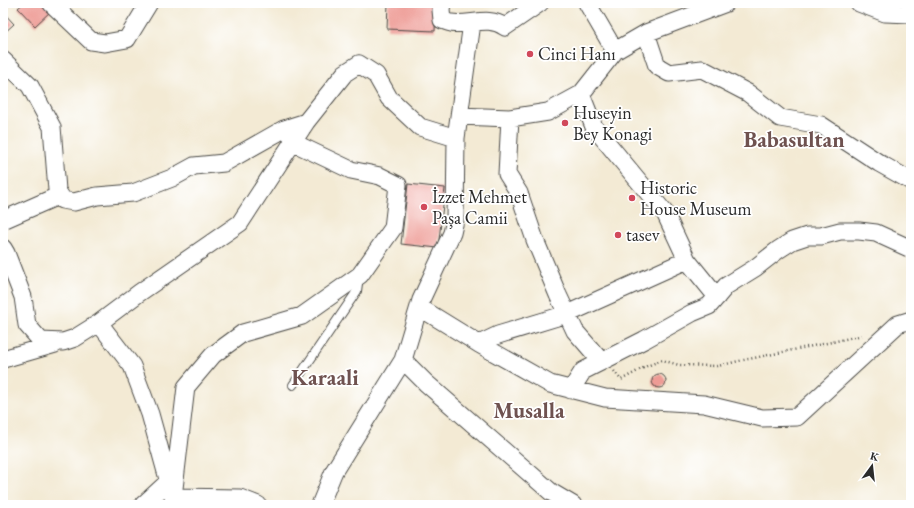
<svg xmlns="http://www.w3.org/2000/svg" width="914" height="508" font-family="'EB Garamond',serif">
<rect width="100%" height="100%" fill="#fff"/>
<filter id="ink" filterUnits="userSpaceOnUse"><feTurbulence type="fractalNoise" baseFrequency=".025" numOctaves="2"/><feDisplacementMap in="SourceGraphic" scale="8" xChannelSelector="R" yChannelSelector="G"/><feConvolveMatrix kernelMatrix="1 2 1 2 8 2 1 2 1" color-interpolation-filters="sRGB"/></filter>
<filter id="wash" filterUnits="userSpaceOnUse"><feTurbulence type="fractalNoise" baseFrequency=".012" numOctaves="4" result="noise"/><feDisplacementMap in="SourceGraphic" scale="16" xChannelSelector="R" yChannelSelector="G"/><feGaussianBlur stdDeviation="0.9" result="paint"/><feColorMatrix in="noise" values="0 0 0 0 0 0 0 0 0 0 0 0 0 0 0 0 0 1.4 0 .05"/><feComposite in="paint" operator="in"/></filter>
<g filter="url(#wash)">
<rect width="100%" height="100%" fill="#f3ead4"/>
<g id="blocks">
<path fill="#ee9b95" d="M 24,3 L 46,3 L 52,10 L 35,26 L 18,8 Z
M 388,3 L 436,3 L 435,31 L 387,29 Z
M 3,12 L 14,24 L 3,34 Z
M 408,184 L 445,188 L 438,248 L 401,244 Z
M652 381a7 7 0 1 1 14 0a7 7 0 1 1-14 0Z"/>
</g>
</g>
<g filter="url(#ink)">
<use href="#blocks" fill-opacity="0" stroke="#494844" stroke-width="1"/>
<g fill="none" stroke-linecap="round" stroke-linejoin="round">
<defs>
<path id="lane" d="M 293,385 L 357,291 L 359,276"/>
<path id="street" d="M 51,3 L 91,41 L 105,43 L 127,39 L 149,3
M 442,3 L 441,10 L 442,20 C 445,21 449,23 451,23 C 470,26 488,15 505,27 L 540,3
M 587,3 L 615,51 L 581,94 L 548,112 L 510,118 L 507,174 L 519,193 L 535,240 L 558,295 L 575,331 L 601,361
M 859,3 L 885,13 L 911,14
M 646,33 L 657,66 L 669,73 L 702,69 L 748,93 L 780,118 L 821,125 L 879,163 L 911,181
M 615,51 L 646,33 L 726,3
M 3,60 L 30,86 L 52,127 L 57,190 L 62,200 L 74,202 L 97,196 L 133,193 L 172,178 L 194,166 L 224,163 L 284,129 L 306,122
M 459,116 L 510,118
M 3,220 L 60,195
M 3,248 L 6,253 L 23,297 L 27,325 L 41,341 L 63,342 L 75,338 L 99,323 L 139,293 L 240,223 L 306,122 L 345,73 L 359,64 L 376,75 L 389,98 L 420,127 L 456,138
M 687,260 L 717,297
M 419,307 L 479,344 L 550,384 L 605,398 L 704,404 L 762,418 L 797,417 L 898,324 L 911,320
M 99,323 L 132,366 L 150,414 L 171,490
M 479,344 L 498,335 L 567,314 L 687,260 L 665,213 L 594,127 L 581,94
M 3,359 L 55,344
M 403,360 L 426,383 L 551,492 L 573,505
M 571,390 L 583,371 L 644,340 L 692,313 L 709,306 L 726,286 L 755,268 L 778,250 L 792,241 L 807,236 L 821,236 L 840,231 L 859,231 L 876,233 L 911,249
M 173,497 L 186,387 L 213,355 L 243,333 L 302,316 L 360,275 L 393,228 L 398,185 L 380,176 L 351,170 L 292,142
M 173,497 L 240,498 L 258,505
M 143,505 L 168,482
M 320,505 L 334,471 L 403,360 L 421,300 L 452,233 L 455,220 L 456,138 L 472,23"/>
</defs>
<use href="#lane" stroke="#494844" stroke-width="10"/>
<use href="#street" stroke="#494844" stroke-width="19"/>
<path stroke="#494844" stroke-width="2.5" stroke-dasharray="1 3" stroke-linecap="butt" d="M 614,371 L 621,380 L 647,366 L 662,360 L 679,365 L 718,366 L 739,361 L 832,342 L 863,335"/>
<use href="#lane" stroke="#fff" stroke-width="8"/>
<use href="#street" stroke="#fff" stroke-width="17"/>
</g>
</g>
<g fill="#d1495b" stroke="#fff" stroke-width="1.5">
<circle cx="530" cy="54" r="4"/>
<circle cx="565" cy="123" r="4"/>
<circle cx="632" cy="198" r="4"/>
<circle cx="424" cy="207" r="4"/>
<circle cx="618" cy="235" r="4"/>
</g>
<g text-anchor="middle" stroke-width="3.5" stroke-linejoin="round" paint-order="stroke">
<g font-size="18" fill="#2b2b2b" stroke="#fff" text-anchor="start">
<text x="538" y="60">Cinci Hanı</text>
<text x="573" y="119">Huseyin<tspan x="573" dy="21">Bey Konagi</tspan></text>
<text x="640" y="194">Historic<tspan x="640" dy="21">House Museum</tspan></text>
<text x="432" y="203">İzzet Mehmet<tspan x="432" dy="21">Paşa Camii</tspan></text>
<text x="626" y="241">tasev</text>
</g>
<g font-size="22" font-weight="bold" fill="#6f5250" stroke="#fff">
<text x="794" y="147">Babasultan</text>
<text x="325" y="385">Karaali</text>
<text x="529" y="418">Musalla</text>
</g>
</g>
<rect width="914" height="508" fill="none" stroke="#fff" stroke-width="16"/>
<g transform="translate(872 466) rotate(15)" stroke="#ffffff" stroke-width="3" paint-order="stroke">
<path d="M0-3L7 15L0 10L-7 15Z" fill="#2b2b2b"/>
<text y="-6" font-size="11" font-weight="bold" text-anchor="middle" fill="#2b2b2b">K</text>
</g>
</svg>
